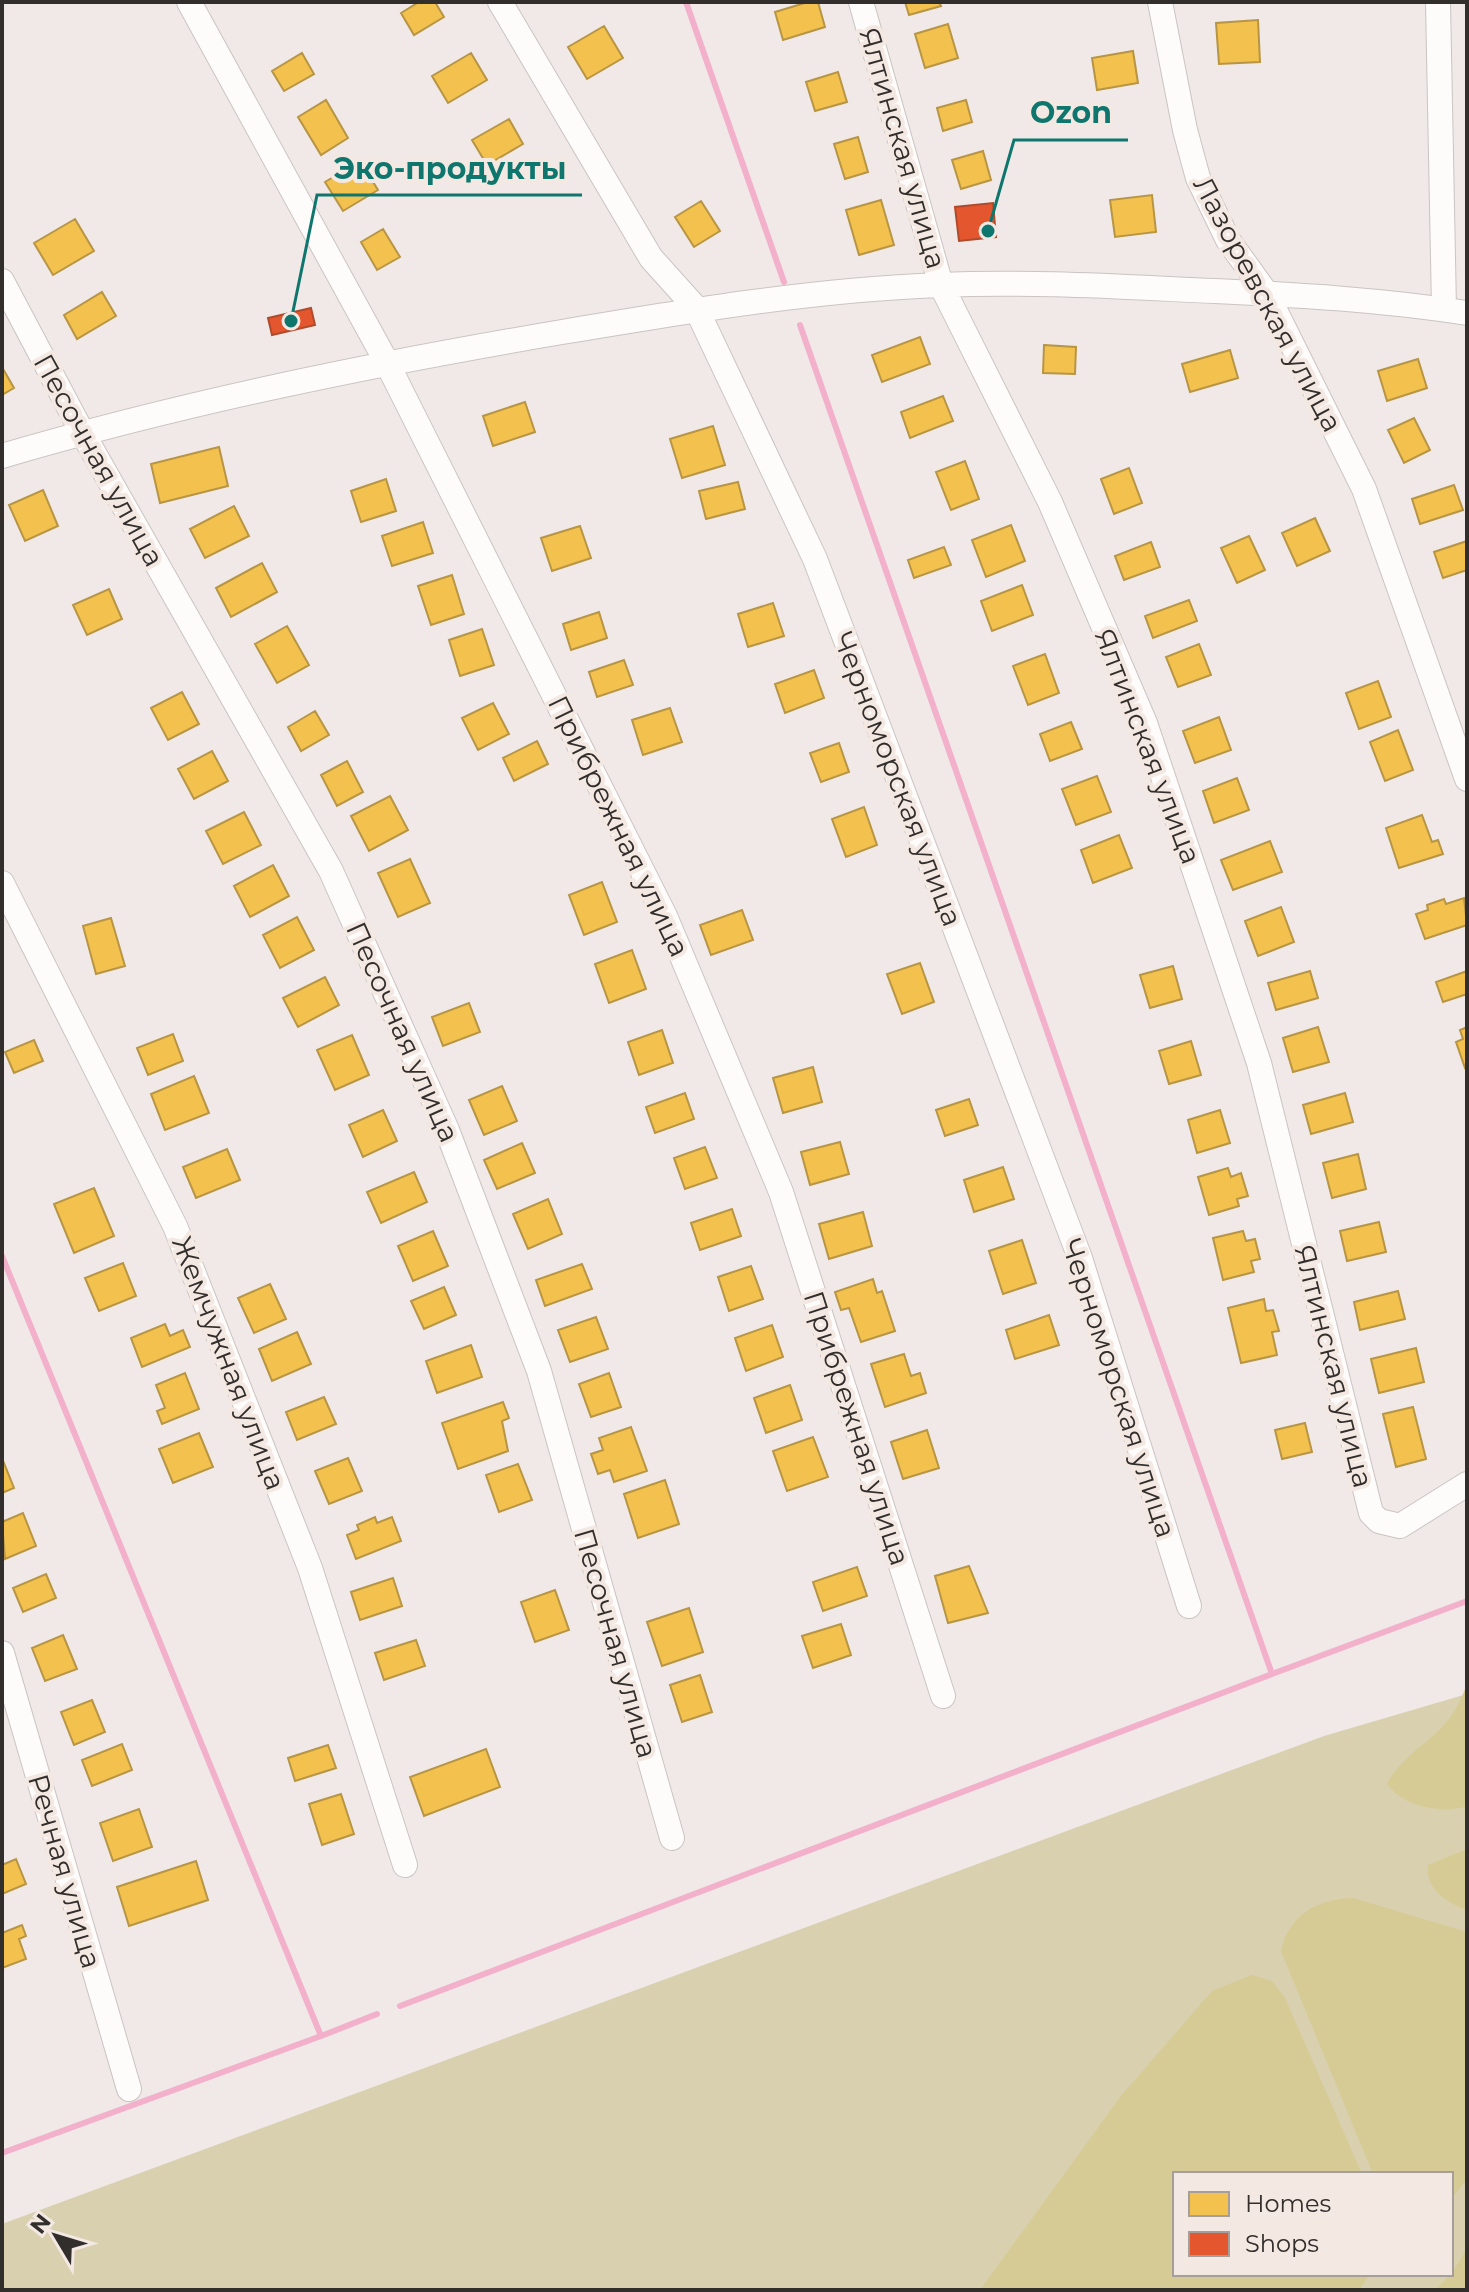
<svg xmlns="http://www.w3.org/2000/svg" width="1469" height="2292" font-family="Montserrat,sans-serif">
<rect width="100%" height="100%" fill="#f0e9e7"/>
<path fill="#d8d0ae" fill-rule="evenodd" d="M 1467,1694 L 1467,2254 L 1440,2290 L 2,2290 L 2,2224 L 1324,1736 ZM 1175,2174 L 1451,2174 L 1451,2274 L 1175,2274 Z"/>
<path fill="#d6cb94" d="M 1467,1683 L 1467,1806 C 1442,1814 1402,1807 1387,1783 C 1415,1739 1449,1740 1467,1683 Z
M 1467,1849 L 1467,1910 C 1447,1903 1425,1889 1428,1865 Z
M 1353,1898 L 1467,1932 L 1467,2179 L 1451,2199 L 1451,2174 L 1373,2174 L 1281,1951 C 1289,1915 1317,1899 1353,1898 Z
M 1252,1975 L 1272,1981 L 1285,1998 L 1362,2174 L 1175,2174 L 1175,2274 L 1370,2274 L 1359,2290 L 980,2290 L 1121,2096 L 1212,1991 Z
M 1467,2249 L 1467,2290 L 1435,2290 L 1451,2274 Z"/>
<path fill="#f2c14e" stroke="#b89544" stroke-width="2" d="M 419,2 L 435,2 L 444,17 L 414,35 L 401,13 Z
M 808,2 L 818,2 L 825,27 L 783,40 L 775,12 Z
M 905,2 L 939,2 L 941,6 L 909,15 Z
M 1258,20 L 1260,62 L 1219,64 L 1216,23 Z
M 948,24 L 958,58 L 925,68 L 915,34 Z
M 604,26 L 623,58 L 587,79 L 568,47 Z
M 1133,51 L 1138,83 L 1097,90 L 1092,58 Z
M 302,53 L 314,74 L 284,91 L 272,71 Z
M 471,53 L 487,80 L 448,103 L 432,76 Z
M 838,72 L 847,102 L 815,111 L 806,82 Z
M 326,100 L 348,138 L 321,155 L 298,117 Z
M 966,100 L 972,122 L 943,131 L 937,108 Z
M 509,119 L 523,144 L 487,165 L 472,140 Z
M 858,137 L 868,172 L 845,179 L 834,144 Z
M 983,151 L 991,180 L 961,189 L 952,160 Z
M 360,161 L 378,190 L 343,211 L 325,182 Z
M 1152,195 L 1156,232 L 1115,237 L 1110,200 Z
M 881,200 L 894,245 L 859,255 L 846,210 Z
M 701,201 L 720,231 L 694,247 L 675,217 Z
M 75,219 L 94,251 L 53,275 L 34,243 Z
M 383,229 L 400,257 L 377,270 L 361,242 Z
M 102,292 L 116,316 L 77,339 L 64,315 Z
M 920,337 L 930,364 L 882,382 L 872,355 Z
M 1044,345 L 1076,347 L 1075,374 L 1043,373 Z
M 1230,350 L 1238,378 L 1190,392 L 1182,364 Z
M 1418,359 L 1427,388 L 1387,401 L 1378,371 Z
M 2,367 L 14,388 L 2,395 Z
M 943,396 L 953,421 L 910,438 L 901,412 Z
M 525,402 L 535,432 L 493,446 L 483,416 Z
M 1414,418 L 1430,450 L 1404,463 L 1388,430 Z
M 713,426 L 725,465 L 682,478 L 670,439 Z
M 219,447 L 228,486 L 160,503 L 151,464 Z
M 965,461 L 979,499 L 951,510 L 936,472 Z
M 1129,468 L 1142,503 L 1114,514 L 1101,479 Z
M 386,479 L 396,511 L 361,522 L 351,491 Z
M 738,482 L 745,509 L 706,519 L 699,491 Z
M 1454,485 L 1463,510 L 1420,524 L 1412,499 Z
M 43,490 L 58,526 L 25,541 L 9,505 Z
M 234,506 L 249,536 L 205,558 L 190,529 Z
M 1315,518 L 1330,551 L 1297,566 L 1282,533 Z
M 423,522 L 433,553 L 392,566 L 382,536 Z
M 1011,525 L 1025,561 L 986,577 L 972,540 Z
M 580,526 L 591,558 L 552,571 L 541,538 Z
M 1249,536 L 1265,570 L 1237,583 L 1221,548 Z
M 1467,541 L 1467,570 L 1443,578 L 1434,552 Z
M 1151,542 L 1160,567 L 1124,580 L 1115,556 Z
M 944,547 L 951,565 L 914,578 L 908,560 Z
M 262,563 L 277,592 L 231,617 L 216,588 Z
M 452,575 L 464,614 L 431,625 L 418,586 Z
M 1022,585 L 1033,615 L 992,631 L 981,601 Z
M 109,589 L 122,619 L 87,635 L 73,605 Z
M 1189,600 L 1197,621 L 1153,638 L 1145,616 Z
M 773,603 L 784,636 L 748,647 L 738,614 Z
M 599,612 L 607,638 L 571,650 L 563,624 Z
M 287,626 L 309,665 L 277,683 L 255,644 Z
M 482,629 L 494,665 L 460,676 L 449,640 Z
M 1199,644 L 1211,675 L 1178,687 L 1166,657 Z
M 1045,654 L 1059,693 L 1028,705 L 1013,666 Z
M 624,660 L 633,685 L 597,697 L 589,672 Z
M 814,670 L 824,698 L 785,713 L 775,684 Z
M 1378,681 L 1391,717 L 1359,729 L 1346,693 Z
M 182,692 L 199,724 L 168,740 L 151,708 Z
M 493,703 L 509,734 L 478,750 L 462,718 Z
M 670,708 L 682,742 L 643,755 L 632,720 Z
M 315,711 L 329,735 L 301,751 L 288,727 Z
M 1219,717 L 1231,750 L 1195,763 L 1183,731 Z
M 1071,722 L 1082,749 L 1050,761 L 1040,734 Z
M 1398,730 L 1413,770 L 1385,781 L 1370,742 Z
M 537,741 L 548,764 L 514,781 L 503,758 Z
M 839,743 L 849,772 L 821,782 L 810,753 Z
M 212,751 L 228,781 L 194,799 L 178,769 Z
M 347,761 L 363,792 L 337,806 L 321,775 Z
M 1097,776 L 1111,812 L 1076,825 L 1062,789 Z
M 1237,778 L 1249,810 L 1214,823 L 1203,791 Z
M 390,796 L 408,830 L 369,851 L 351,816 Z
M 864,807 L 877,845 L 846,857 L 832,819 Z
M 244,812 L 261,845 L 223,864 L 206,831 Z
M 1422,815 L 1432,842 L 1438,840 L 1443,854 L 1399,868 L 1386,828 Z
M 1119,835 L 1132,868 L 1093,883 L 1081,850 Z
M 1270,841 L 1282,872 L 1233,890 L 1221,860 Z
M 410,859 L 430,903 L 398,917 L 378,873 Z
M 273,865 L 289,896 L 250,917 L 234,886 Z
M 602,882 L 617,922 L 584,935 L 569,895 Z
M 1464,898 L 1467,925 L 1425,939 L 1416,914 L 1428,910 L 1427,905 L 1444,899 L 1446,904 Z
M 1281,907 L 1294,942 L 1258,956 L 1245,921 Z
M 742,910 L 753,940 L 711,955 L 700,925 Z
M 297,917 L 314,950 L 280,968 L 263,935 Z
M 111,918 L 125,966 L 96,974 L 83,926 Z
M 632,950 L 646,989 L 609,1003 L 595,964 Z
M 920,963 L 934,1002 L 902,1014 L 887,974 Z
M 1173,966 L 1182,999 L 1150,1008 L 1140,975 Z
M 1310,971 L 1318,998 L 1276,1010 L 1268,983 Z
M 1467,971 L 1467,994 L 1443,1002 L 1436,982 Z
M 325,977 L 339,1005 L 298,1027 L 283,998 Z
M 469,1003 L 480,1032 L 443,1046 L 432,1017 Z
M 1318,1027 L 1329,1062 L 1293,1072 L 1283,1038 Z
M 1467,1027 L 1467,1067 L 1465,1068 L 1456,1042 L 1463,1039 L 1460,1030 Z
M 662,1030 L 673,1063 L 639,1075 L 628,1042 Z
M 173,1034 L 183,1061 L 148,1075 L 137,1048 Z
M 352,1035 L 369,1075 L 335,1090 L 317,1050 Z
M 34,1040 L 43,1061 L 14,1073 L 5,1052 Z
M 1191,1041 L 1201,1075 L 1169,1084 L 1159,1051 Z
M 813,1067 L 822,1102 L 783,1113 L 773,1078 Z
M 194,1076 L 209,1113 L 165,1130 L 151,1094 Z
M 502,1086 L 517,1121 L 484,1135 L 469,1100 Z
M 685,1093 L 694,1119 L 655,1133 L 646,1107 Z
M 1345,1093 L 1353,1122 L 1311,1134 L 1303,1105 Z
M 969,1099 L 978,1125 L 945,1136 L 936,1110 Z
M 383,1110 L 397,1141 L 363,1157 L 349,1125 Z
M 1220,1110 L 1230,1143 L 1197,1153 L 1188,1120 Z
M 840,1142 L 849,1174 L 810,1185 L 801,1152 Z
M 522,1143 L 535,1173 L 497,1189 L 484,1160 Z
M 705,1147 L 717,1178 L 685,1189 L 674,1158 Z
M 227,1149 L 240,1180 L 196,1198 L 183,1167 Z
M 1358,1154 L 1366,1189 L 1332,1198 L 1323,1163 Z
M 1003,1167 L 1014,1199 L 974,1212 L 964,1180 Z
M 1228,1168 L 1231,1177 L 1241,1173 L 1248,1196 L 1237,1199 L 1239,1206 L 1209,1215 L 1198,1177 Z
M 414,1172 L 427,1202 L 381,1223 L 367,1192 Z
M 94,1188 L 114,1236 L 74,1253 L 54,1204 Z
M 548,1199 L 562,1234 L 528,1249 L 513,1214 Z
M 732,1209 L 741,1236 L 700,1250 L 691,1223 Z
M 863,1212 L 872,1246 L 829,1259 L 819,1224 Z
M 1379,1222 L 1386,1252 L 1347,1261 L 1340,1231 Z
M 433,1231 L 448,1266 L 413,1281 L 398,1246 Z
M 1243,1231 L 1246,1241 L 1255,1239 L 1260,1259 L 1251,1261 L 1254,1272 L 1223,1280 L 1213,1238 Z
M 1022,1240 L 1036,1283 L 1003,1294 L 989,1251 Z
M 123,1263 L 136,1296 L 99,1311 L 85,1278 Z
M 582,1264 L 592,1289 L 545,1306 L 536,1280 Z
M 751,1266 L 763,1299 L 729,1311 L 718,1277 Z
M 873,1279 L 877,1293 L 882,1291 L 895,1331 L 861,1342 L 849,1308 L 841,1310 L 835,1292 Z
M 270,1284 L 286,1319 L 254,1333 L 238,1298 Z
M 444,1287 L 456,1315 L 424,1329 L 411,1301 Z
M 1398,1291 L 1405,1319 L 1360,1330 L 1354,1302 Z
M 1264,1299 L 1266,1311 L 1273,1310 L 1279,1331 L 1272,1332 L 1277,1355 L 1241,1363 L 1228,1308 Z
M 1049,1315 L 1059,1345 L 1015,1359 L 1006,1330 Z
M 596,1317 L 608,1349 L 570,1362 L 558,1330 Z
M 165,1324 L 170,1336 L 183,1330 L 190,1347 L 142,1367 L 131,1338 Z
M 772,1325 L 783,1357 L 746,1371 L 735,1338 Z
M 297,1332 L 311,1364 L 272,1381 L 259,1349 Z
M 471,1345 L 482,1377 L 437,1393 L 426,1361 Z
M 1416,1348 L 1424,1382 L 1379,1393 L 1371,1359 Z
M 904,1354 L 911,1376 L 920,1373 L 926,1393 L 885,1407 L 871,1364 Z
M 185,1373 L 199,1409 L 162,1424 L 157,1411 L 165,1408 L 156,1385 Z
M 609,1373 L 621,1407 L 591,1417 L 579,1384 Z
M 790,1385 L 802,1420 L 766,1433 L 754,1398 Z
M 324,1397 L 336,1424 L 297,1440 L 286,1412 Z
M 503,1402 L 509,1418 L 502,1421 L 508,1451 L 458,1469 L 442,1423 Z
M 1413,1407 L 1426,1459 L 1396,1467 L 1383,1414 Z
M 1305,1423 L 1312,1452 L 1282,1459 L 1275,1430 Z
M 631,1427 L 647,1471 L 614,1482 L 610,1470 L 598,1474 L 591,1454 L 603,1450 L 599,1438 Z
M 927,1430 L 939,1468 L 903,1479 L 891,1442 Z
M 199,1433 L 213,1467 L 173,1483 L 159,1449 Z
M 813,1437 L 828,1477 L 787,1491 L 773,1451 Z
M 2,1458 L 14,1488 L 2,1493 Z
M 348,1458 L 362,1491 L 329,1504 L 315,1471 Z
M 518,1464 L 532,1500 L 499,1512 L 486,1475 Z
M 665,1480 L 679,1524 L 638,1538 L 624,1494 Z
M 23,1513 L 36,1546 L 5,1559 L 2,1522 Z
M 375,1517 L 377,1523 L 392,1517 L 401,1541 L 356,1559 L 347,1535 L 359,1530 L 357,1525 Z
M 969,1566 L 988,1613 L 948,1623 L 935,1576 Z
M 857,1567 L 867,1596 L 823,1611 L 813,1582 Z
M 46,1574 L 56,1598 L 23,1612 L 13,1588 Z
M 393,1578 L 402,1606 L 360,1620 L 351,1592 Z
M 555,1590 L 569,1630 L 535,1642 L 521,1602 Z
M 689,1608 L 703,1652 L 662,1666 L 647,1622 Z
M 841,1624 L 851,1655 L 813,1668 L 802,1636 Z
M 63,1635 L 77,1669 L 45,1681 L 32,1648 Z
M 416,1640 L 425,1666 L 384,1680 L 375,1653 Z
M 700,1675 L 712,1712 L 682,1722 L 670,1685 Z
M 92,1700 L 105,1732 L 74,1745 L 61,1712 Z
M 122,1744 L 132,1770 L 92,1786 L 82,1760 Z
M 328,1745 L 336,1768 L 295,1781 L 288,1758 Z
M 486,1749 L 500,1787 L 424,1816 L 410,1777 Z
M 341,1794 L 354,1834 L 322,1845 L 309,1804 Z
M 139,1809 L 152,1847 L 113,1861 L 100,1823 Z
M 16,1859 L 26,1884 L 2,1894 L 2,1865 Z
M 196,1861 L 208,1900 L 129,1926 L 117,1887 Z
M 22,1925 L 26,1936 L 19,1939 L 26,1959 L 2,1968 L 2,1933 Z"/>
<path fill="#e4572e" stroke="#af4b2d" stroke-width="2" d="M 993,203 L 996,237 L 959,241 L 955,207 Z
M 311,308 L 315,325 L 272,335 L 268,318 Z"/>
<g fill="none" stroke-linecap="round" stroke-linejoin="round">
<path stroke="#f3b0cb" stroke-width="6" d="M 686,2 L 784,282
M 2,1256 L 321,2036 L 2,2153
M 1272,1674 L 1467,1601
M 400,2006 L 1272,1674 L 800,325
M 321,2036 L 377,2014"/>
<defs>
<path id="street" d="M 189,2 L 386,361 L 665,916 L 781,1192 L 943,1696
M 500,2 L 651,258 L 696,308 L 815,559 L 1080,1258 L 1189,1606
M 861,2 L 941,285 L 1050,502 L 1145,723 L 1259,1063 L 1371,1513 L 1379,1521 L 1400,1526 L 1467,1484
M 1160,2 L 1185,130 L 1198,178 L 1228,240 L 1267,294 L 1364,489 L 1467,779
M 1438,2 L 1444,309
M 2,281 L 82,432 L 331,871 L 447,1130 L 539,1371 L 672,1838
M 2,456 C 186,402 373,364 562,332 C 687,311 812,290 939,285 C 1031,281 1123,287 1215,291 C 1298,295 1384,300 1467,313
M 2,883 L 175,1226 L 310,1568 L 405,1865
M 2,1653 L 129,2089"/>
</defs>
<use href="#street" stroke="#cac4c2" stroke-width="26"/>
<use href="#street" stroke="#fdfcfb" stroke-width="24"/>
</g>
<g text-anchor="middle" stroke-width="8" stroke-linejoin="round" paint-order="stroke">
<g font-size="28" fill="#322e2c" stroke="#f4e8e3">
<text transform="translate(903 148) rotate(74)" y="10">Ялтинская улица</text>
<text transform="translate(1268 304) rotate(62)" y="10">Лазоревская улица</text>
<text transform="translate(99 460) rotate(61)" y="10">Песочная улица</text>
<text transform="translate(1148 746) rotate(69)" y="10">Ялтинская улица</text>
<text transform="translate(898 779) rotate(69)" y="10">Черноморская улица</text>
<text transform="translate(619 826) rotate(64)" y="10">Прибрежная улица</text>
<text transform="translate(403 1032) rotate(66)" y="10">Песочная улица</text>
<text transform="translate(229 1363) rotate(69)" y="10">Жемчужная улица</text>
<text transform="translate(1334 1366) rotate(76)" y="10">Ялтинская улица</text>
<text transform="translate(1119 1388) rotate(72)" y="10">Черноморская улица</text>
<text transform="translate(857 1428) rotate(72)" y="10">Прибрежная улица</text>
<text transform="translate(616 1643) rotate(74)" y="10">Песочная улица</text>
<text transform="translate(65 1871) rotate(74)" y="10">Речная улица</text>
</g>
</g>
<path fill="none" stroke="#0f766e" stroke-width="3" d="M988 231L1014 140H1128M291 321L317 195H582"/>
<g fill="#0f766e" stroke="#f4e8e3" stroke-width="3">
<circle cx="988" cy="231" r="8"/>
<circle cx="291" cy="321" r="8"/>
</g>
<g font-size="30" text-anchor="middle" font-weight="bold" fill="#0f766e" stroke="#f4e8e3" stroke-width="8" stroke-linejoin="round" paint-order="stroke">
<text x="1071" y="123">Ozon</text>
<text x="450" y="179">Эко-продукты</text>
</g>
<rect width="1469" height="2292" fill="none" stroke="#322e2c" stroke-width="8"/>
<rect x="1173" y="2172" width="280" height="104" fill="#f4e8e3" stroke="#a69e9a" stroke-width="2"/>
<rect x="1189" y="2192" width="40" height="24" fill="#f2c14e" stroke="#a69e9a" stroke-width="2"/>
<text x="1245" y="2212" font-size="24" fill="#322e2c">Homes</text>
<rect x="1189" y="2232" width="40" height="24" fill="#e4572e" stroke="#a69e9a" stroke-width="2"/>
<text x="1245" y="2252" font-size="24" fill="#322e2c">Shops</text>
<g transform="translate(56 2236) rotate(308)" stroke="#f4e8e3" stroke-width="6" paint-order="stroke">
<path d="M0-6L14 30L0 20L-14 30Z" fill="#322e2c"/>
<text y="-12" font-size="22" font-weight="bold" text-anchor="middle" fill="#322e2c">N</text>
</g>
</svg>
